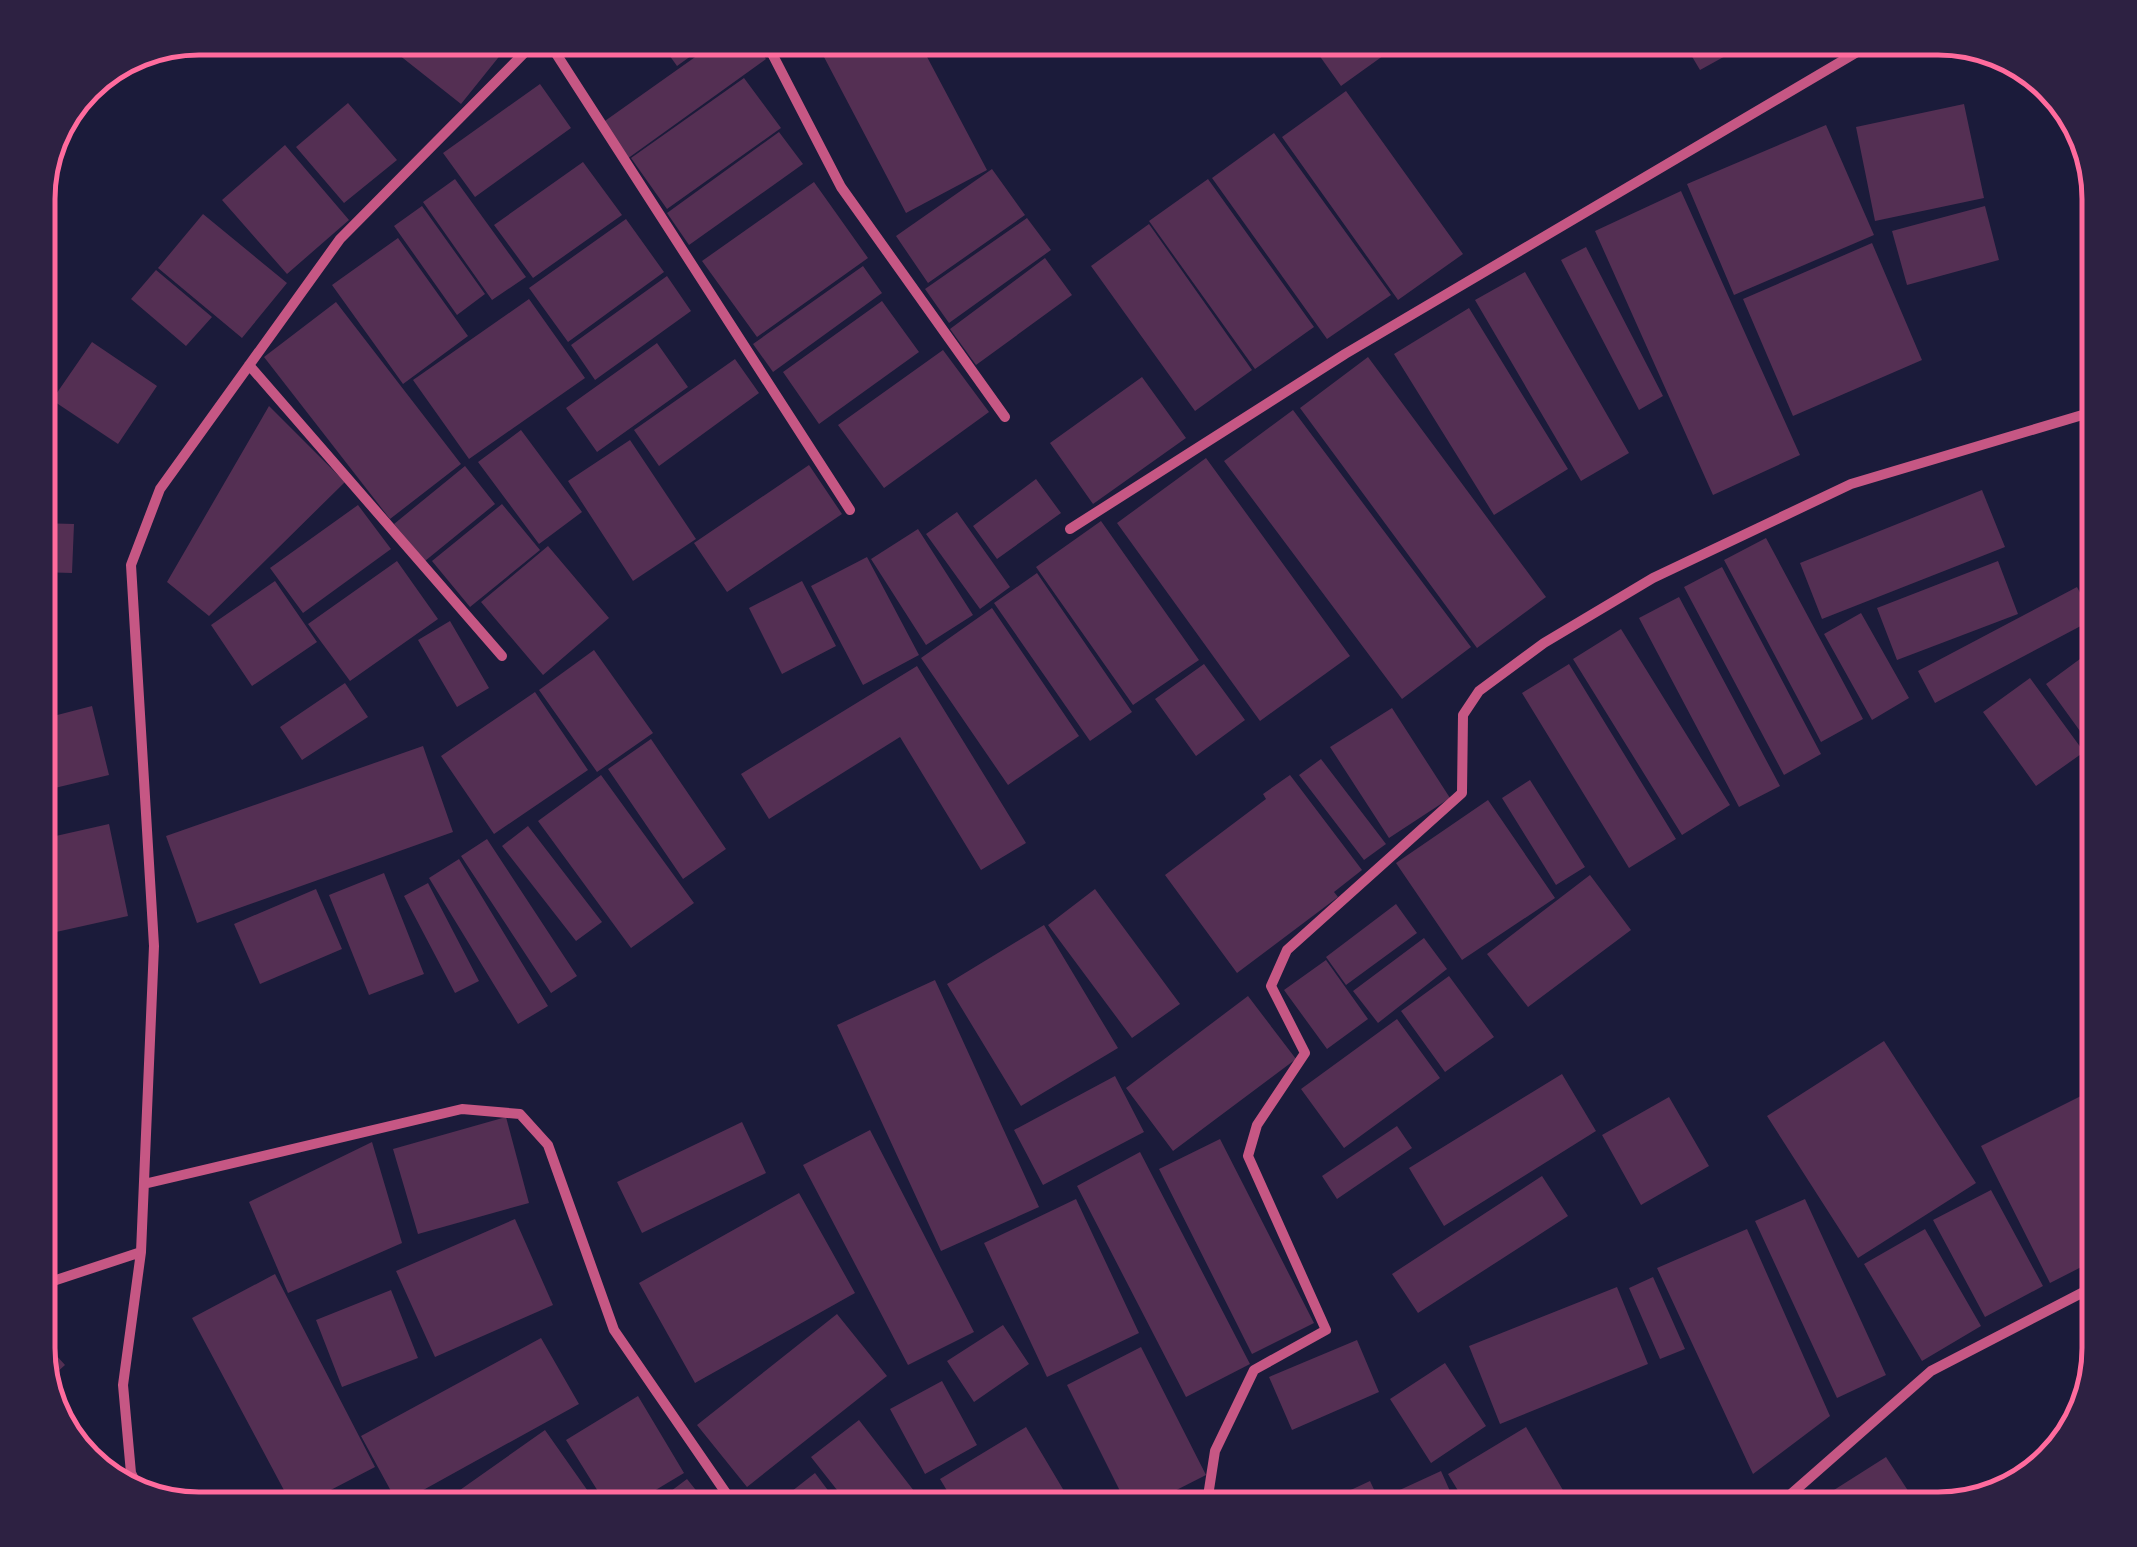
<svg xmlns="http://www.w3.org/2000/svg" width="2137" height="1547" font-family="'Fira Sans Condensed',sans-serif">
<rect width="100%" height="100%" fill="#1b1b3a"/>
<path fill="#542f53" d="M 405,38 L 514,38 L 461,104 L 394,51 Z
M 657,38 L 716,38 L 677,66 Z
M 722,38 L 751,38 L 766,59 L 627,159 L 602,123 Z
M 814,38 L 917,38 L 987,170 L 906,213 Z
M 1343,38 L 1408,38 L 1341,86 L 1319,55 Z
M 1681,38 L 1758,38 L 1700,70 Z
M 744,78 L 781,128 L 667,209 L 631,158 Z
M 540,84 L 571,128 L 475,197 L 443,153 Z
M 1346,91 L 1463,254 L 1398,300 L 1282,137 Z
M 348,103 L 397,160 L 344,203 L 296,147 Z
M 1964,104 L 1984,198 L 1875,221 L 1856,127 Z
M 1826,125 L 1874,235 L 1734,295 L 1687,184 Z
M 779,132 L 803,164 L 689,245 L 667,213 Z
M 1274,133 L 1391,295 L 1327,339 L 1212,178 Z
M 285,145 L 349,220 L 287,274 L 222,200 Z
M 583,162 L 622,215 L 533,278 L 494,225 Z
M 992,169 L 1025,215 L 928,283 L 896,236 Z
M 455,179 L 526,277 L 492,300 L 423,202 Z
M 1208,179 L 1314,327 L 1255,369 L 1149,221 Z
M 814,182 L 868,258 L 757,337 L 702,261 Z
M 1681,191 L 1800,455 L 1713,495 L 1595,231 Z
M 422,206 L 485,294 L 457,315 L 394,226 Z
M 1985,206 L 1999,260 L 1907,285 L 1892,231 Z
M 203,214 L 287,283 L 242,338 L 158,268 Z
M 1027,218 L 1051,250 L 949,323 L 925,289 Z
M 626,219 L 664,272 L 568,342 L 529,288 Z
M 1149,224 L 1252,370 L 1195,411 L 1091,266 Z
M 398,238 L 468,336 L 403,384 L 332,285 Z
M 1872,243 L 1922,360 L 1793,416 L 1743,299 Z
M 1586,247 L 1663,396 L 1639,410 L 1561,260 Z
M 1045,258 L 1072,295 L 976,365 L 950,329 Z
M 863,266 L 882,293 L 773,372 L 753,344 Z
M 156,270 L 212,317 L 186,346 L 131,299 Z
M 1525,272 L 1629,453 L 1581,481 L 1475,300 Z
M 667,276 L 691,311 L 595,380 L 571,345 Z
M 529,299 L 585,378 L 469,459 L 413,380 Z
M 882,301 L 919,352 L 819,424 L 783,372 Z
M 336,302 L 461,464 L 390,519 L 264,357 Z
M 1469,308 L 1568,469 L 1494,515 L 1394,354 Z
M 92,342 L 157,386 L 118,444 L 52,400 Z
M 657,343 L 688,387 L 597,452 L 566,408 Z
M 943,350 L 989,412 L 884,488 L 838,425 Z
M 1368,357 L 1546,597 L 1477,648 L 1300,408 Z
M 735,359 L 759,393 L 659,466 L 634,430 Z
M 1142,377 L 1186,438 L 1093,504 L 1050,443 Z
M 269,406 L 345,482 L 209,616 L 167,582 Z
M 1293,410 L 1471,647 L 1402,699 L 1224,461 Z
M 521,430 L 582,512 L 539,544 L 478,462 Z
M 630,440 L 696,539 L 633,581 L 568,481 Z
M 1206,458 L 1350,656 L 1260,721 L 1117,523 Z
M 809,465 L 842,514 L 727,592 L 694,543 Z
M 465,466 L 495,504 L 425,561 L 394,524 Z
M 1036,479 L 1061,513 L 997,559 L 973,526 Z
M 1982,490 L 2005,547 L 1822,619 L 1800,563 Z
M 502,504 L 540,550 L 470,607 L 432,561 Z
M 358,505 L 391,549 L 303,613 L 270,568 Z
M 957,512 L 1010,587 L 980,609 L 926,534 Z
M 1101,521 L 1199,660 L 1133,705 L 1036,567 Z
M 38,523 L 74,524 L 72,573 L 38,572 Z
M 918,529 L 973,615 L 926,645 L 871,559 Z
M 1766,538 L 1863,719 L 1821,742 L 1724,560 Z
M 548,546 L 609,618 L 543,675 L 481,602 Z
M 867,557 L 919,655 L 863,685 L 811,586 Z
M 397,561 L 438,619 L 350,681 L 308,624 Z
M 1998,561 L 2018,614 L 1897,660 L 1877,608 Z
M 1722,567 L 1821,754 L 1784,775 L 1684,587 Z
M 1037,573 L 1132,712 L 1090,741 L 994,603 Z
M 275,581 L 317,642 L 252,686 L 211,625 Z
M 802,581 L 836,646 L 782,674 L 749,608 Z
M 2077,587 L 2094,619 L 1935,703 L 1918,671 Z
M 1679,597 L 1780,786 L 1739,807 L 1639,618 Z
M 992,608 L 1079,736 L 1008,785 L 921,658 Z
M 1861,613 L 1909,698 L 1872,720 L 1824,634 Z
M 450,621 L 489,688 L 457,707 L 418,640 Z
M 1621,629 L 1730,805 L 1682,835 L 1573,659 Z
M 2099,645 L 2099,728 L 2085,738 L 2046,684 Z
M 594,650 L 653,733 L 597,772 L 539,690 Z
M 1204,664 L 1245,720 L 1196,756 L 1155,699 Z
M 1569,664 L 1676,839 L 1629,868 L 1522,693 Z
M 917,666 L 1026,843 L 981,870 L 900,737 L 769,819 L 741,774 Z
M 2030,678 L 2084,752 L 2036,786 L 1983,712 Z
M 345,683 L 368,717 L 302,760 L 280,727 Z
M 535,692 L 588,770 L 494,834 L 441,756 Z
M 92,706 L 109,775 L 38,792 L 38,720 Z
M 1392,708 L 1450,798 L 1389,838 L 1330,747 Z
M 651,739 L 726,849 L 683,879 L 608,769 Z
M 423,746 L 453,832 L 197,923 L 166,836 Z
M 1321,759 L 1386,844 L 1364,860 L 1299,775 Z
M 601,775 L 694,903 L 631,948 L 538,821 Z
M 1290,775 L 1362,870 L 1334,892 L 1338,897 L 1237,973 L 1165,875 L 1266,799 L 1263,794 Z
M 1530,780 L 1585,867 L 1556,885 L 1502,798 Z
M 1488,800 L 1555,898 L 1462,960 L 1396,863 Z
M 109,824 L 128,916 L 38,936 L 38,840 Z
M 528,826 L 602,922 L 576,941 L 502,846 Z
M 487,839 L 577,976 L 551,993 L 461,856 Z
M 459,859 L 548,1006 L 518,1024 L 429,878 Z
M 384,873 L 424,974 L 369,995 L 329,895 Z
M 1590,875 L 1631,930 L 1528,1007 L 1487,954 Z
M 428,883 L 479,981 L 455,993 L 404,896 Z
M 316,889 L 342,949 L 260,984 L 234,924 Z
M 1095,889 L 1180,1004 L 1132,1038 L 1048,925 Z
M 1396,904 L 1417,933 L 1346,985 L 1326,957 Z
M 1044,925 L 1118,1048 L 1021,1106 L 947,984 Z
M 1424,938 L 1447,969 L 1378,1023 L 1353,991 Z
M 1326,960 L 1368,1019 L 1327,1049 L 1284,990 Z
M 1449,976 L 1494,1037 L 1445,1072 L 1401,1011 Z
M 935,980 L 1039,1207 L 941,1251 L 837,1025 Z
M 1248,996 L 1296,1059 L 1173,1151 L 1126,1088 Z
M 1397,1019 L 1440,1078 L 1344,1148 L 1301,1089 Z
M 1884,1041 L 1976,1183 L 1858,1258 L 1767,1116 Z
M 1562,1074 L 1596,1131 L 1444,1226 L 1409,1168 Z
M 1115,1076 L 1144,1132 L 1043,1185 L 1014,1130 Z
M 2099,1087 L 2099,1258 L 2050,1283 L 1981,1146 Z
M 1669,1097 L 1709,1166 L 1641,1205 L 1602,1135 Z
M 506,1117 L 529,1203 L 418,1234 L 393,1149 Z
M 742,1122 L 766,1173 L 642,1233 L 617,1182 Z
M 1397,1126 L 1412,1148 L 1337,1199 L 1322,1176 Z
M 870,1130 L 974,1332 L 908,1365 L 803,1165 Z
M 1220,1139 L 1314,1323 L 1252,1354 L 1159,1169 Z
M 372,1142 L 402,1243 L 288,1293 L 249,1202 Z
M 1140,1152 L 1250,1364 L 1186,1397 L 1077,1186 Z
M 1542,1176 L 1568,1216 L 1418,1313 L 1392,1274 Z
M 1991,1190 L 2043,1286 L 1985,1317 L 1933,1220 Z
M 799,1193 L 855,1293 L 695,1383 L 639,1283 Z
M 1076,1199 L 1139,1333 L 1047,1377 L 984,1243 Z
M 1805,1199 L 1886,1375 L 1837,1398 L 1755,1221 Z
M 515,1219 L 553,1305 L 435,1357 L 396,1271 Z
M 1747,1229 L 1830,1416 L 1753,1474 L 1657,1268 Z
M 1925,1229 L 1981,1326 L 1922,1361 L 1864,1264 Z
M 275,1274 L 375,1467 L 294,1509 L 192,1318 Z
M 1653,1277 L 1685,1349 L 1660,1359 L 1629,1288 Z
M 1617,1287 L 1648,1364 L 1500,1424 L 1469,1346 Z
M 391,1290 L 418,1358 L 342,1387 L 316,1320 Z
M 837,1314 L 887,1376 L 747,1487 L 697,1425 Z
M 1003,1325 L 1029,1364 L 974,1402 L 947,1361 Z
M 38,1335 L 65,1365 L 45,1383 L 38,1358 Z
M 541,1338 L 579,1404 L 398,1504 L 361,1436 Z
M 1357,1340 L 1379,1392 L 1292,1430 L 1269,1377 Z
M 1141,1347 L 1206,1475 L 1139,1509 L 1129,1509 L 1067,1385 Z
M 1445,1363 L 1486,1426 L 1431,1463 L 1390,1399 Z
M 942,1381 L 977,1445 L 925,1474 L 890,1409 Z
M 638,1396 L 684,1473 L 624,1509 L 609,1509 L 566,1440 Z
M 859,1420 L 928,1509 L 852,1509 L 811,1457 Z
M 1026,1427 L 1073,1506 L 1067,1509 L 958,1509 L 940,1479 Z
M 1526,1427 L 1574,1509 L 1469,1509 L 1448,1474 Z
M 545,1430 L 597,1504 L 589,1509 L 433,1509 Z
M 1886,1457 L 1920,1509 L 1804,1509 Z
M 1441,1471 L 1458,1509 L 1398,1509 L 1391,1494 Z
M 815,1473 L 842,1509 L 797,1509 L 787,1495 Z
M 687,1479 L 711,1509 L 647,1509 Z
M 1370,1481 L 1383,1509 L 1328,1509 L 1325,1502 Z"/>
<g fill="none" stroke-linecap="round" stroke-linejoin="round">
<path stroke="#c65784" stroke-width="10" d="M 546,38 L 850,510
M 764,38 L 841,187 L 1005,417
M 249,365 L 502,656
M 1070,529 L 1345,354 L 1881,38
M 144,1184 L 462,1109 L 520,1114 L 548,1145 L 614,1330 L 737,1509
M 38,1286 L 141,1252
M 139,1489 L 131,1473 L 123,1385 L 141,1252 L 154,946 L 131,565 L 160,489 L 340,239 L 539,38
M 1206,1509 L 1215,1451 L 1254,1370 L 1326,1330 L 1248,1156 L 1257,1125 L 1305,1053 L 1271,986 L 1287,950 L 1462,793 L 1463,715 L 1479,691 L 1544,643 L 1653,578 L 1851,484 L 2099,410
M 1774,1509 L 1931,1371 L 2099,1284"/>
</g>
<path d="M0 0H2137V1547H0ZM199 55H1938A144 144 0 0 1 2082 199V1348A144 144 0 0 1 1938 1492H199A144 144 0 0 1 55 1348V199A144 144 0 0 1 199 55Z" fill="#2d2142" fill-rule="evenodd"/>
<path fill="none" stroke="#ff6b9d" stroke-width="5" d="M199 55H1938A144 144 0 0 1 2082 199V1348A144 144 0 0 1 1938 1492H199A144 144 0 0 1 55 1348V199A144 144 0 0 1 199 55Z"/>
</svg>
